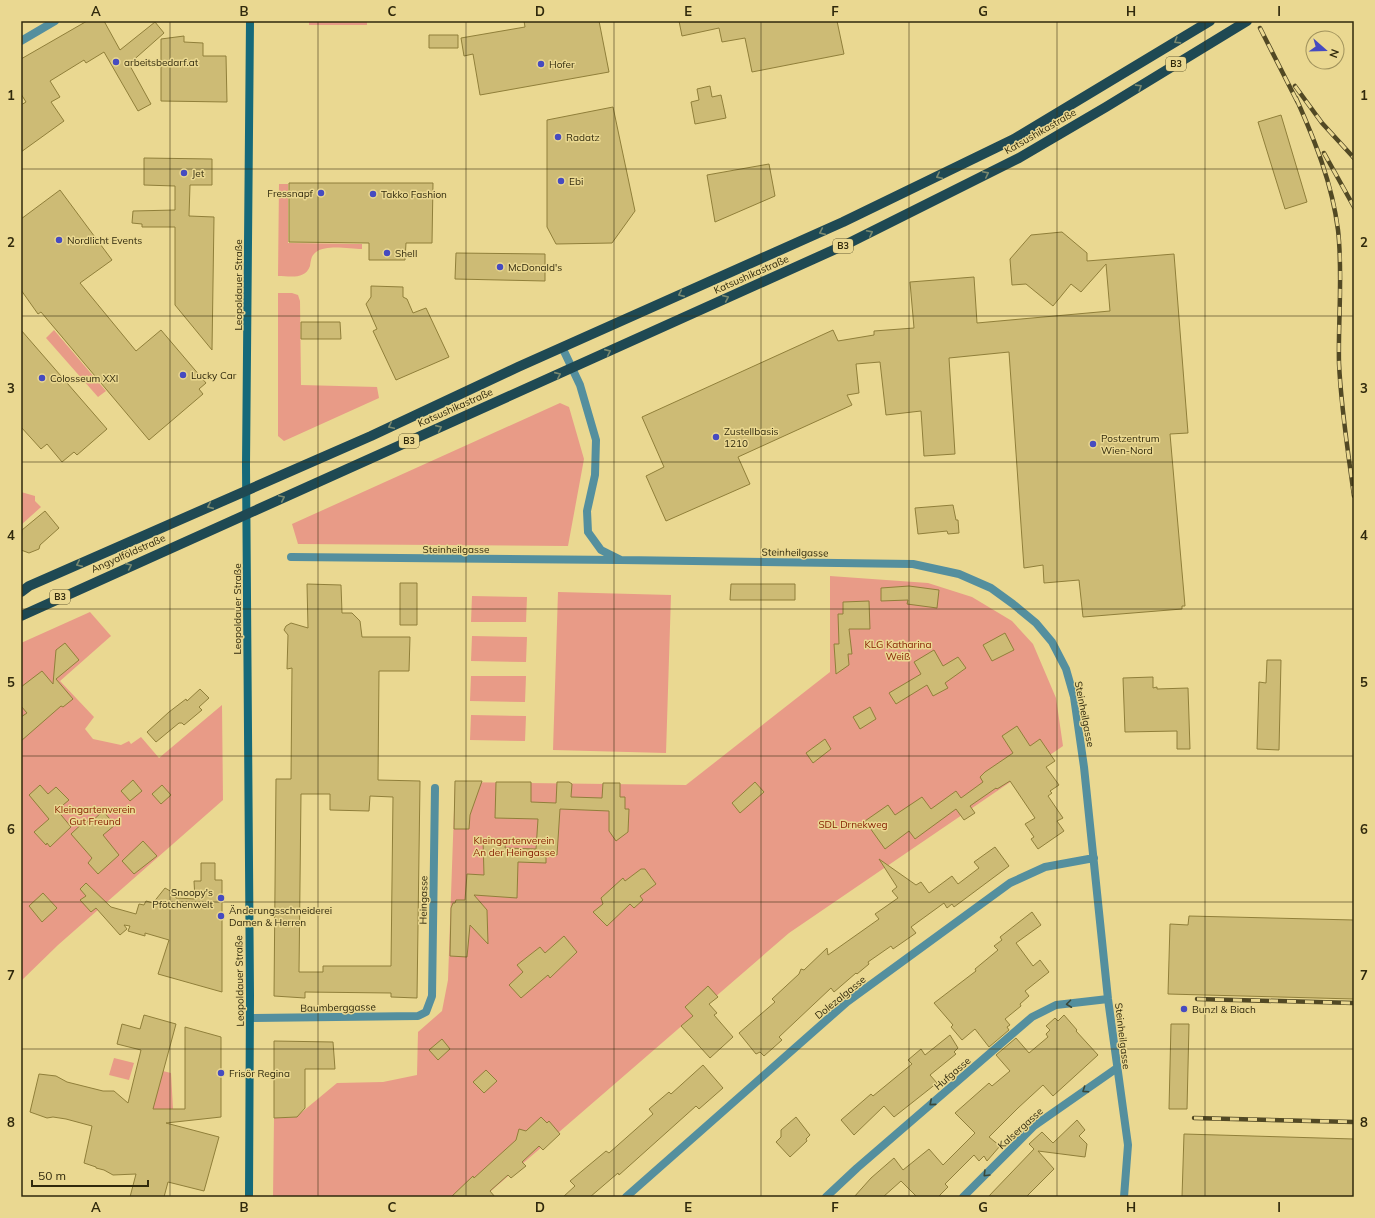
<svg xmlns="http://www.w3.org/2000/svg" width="1375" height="1218" font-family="Mulish,sans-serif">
<rect width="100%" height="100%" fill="#ead891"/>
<path fill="#e89b87" d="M 309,21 L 367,21 L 367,25 L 309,25 Z
M 279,184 L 288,184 L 288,243 L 362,244 L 362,249 C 350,249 327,244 316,252 C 311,256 311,260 310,266 C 305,280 290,276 278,276 Z
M 278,293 L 292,293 L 298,295 L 300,301 L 301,385 L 377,387 L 379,398 L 284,441 L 278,436 Z
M 54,330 L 106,391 L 98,397 L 46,338 Z
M 560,403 L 569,407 L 584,459 L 568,546 L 298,544 L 292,524 Z
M 21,492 L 35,496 L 35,501 L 41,507 L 21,525 Z
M 830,576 L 928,583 L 972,597 L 1012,621 L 1033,644 L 1056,698 L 1063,746 L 789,933 L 484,1197 L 273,1197 L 274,1118 L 296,1117 L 337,1083 L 383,1082 L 417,1075 L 418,1032 L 442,1011 L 448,980 L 455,782 L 686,785 L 830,672 Z
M 558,592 L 671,595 L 666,753 L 553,750 Z
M 472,596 L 527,597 L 526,622 L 471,622 Z
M 90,612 L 111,636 L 60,681 L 94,717 L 85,729 L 93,739 L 121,745 L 129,741 L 131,744 L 141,737 L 159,758 L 222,705 L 223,800 L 58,945 L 21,981 L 21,643 Z
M 472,636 L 527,637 L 526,662 L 471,661 Z
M 471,676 L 526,676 L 525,702 L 470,701 Z
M 471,715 L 526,716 L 525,741 L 470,740 Z
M 114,1058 L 134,1063 L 129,1080 L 109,1075 Z
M 138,1065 L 171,1073 L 173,1109 L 153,1109 Z"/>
<path fill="#cdbb75" stroke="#907f3a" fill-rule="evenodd" d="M 87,21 L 104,21 L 120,50 L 155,22 L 164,33 L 129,64 L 151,104 L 138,111 L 104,52 L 86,63 L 84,60 L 50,81 L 60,97 L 51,102 L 64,121 L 21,152 L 21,105 L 26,102 L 21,94 L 21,59 Z
M 524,21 L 599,21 L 609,72 L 480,95 L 473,54 L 464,56 L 461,38 L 525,27 Z
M 679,21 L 837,21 L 844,54 L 752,72 L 745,38 L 722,42 L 719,28 L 682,36 Z
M 429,35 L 458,35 L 458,48 L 429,48 Z
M 184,36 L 184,42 L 203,43 L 203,56 L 226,56 L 227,102 L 161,101 L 161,39 Z
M 710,86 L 712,97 L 721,95 L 726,118 L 695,124 L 691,102 L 699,100 L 697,89 Z
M 613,107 L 635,211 L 612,243 L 556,244 L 547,227 L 547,120 Z
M 1281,115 L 1307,202 L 1285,209 L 1258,122 Z
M 144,158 L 212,159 L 212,185 L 190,185 L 189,216 L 214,217 L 212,350 L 175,305 L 175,227 L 142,227 L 142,224 L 132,223 L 133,211 L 175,210 L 175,186 L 144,185 Z
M 769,164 L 775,196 L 715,222 L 707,175 Z
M 289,183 L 433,183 L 432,243 L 406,243 L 405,260 L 369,260 L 369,243 L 289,242 Z
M 60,190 L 112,260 L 80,283 L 136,351 L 161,330 L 206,383 L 199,389 L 203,394 L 149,440 L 41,312 L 38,314 L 21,290 L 21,219 Z
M 1062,232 L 1087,253 L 1087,261 L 1174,254 L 1188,433 L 1170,434 L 1185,606 L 1182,606 L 1182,609 L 1083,617 L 1079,580 L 1044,583 L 1043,565 L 1024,568 L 1009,352 L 949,358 L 955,454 L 924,456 L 921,411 L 886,415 L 880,362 L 856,364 L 859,393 L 847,395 L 852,405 L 738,457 L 750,484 L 666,521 L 646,476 L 664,467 L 642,417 L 833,330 L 838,341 L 874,335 L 874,331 L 914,328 L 910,282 L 974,277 L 977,323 L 1110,311 L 1106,264 L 1081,292 L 1071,284 L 1053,306 L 1026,284 L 1012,285 L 1010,259 L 1031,235 Z
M 456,253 L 545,254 L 545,281 L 455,279 Z
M 371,286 L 403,287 L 403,297 L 407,299 L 413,313 L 426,308 L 449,357 L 396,380 L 373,331 L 377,329 L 366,304 L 371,297 Z
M 301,322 L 340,322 L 341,339 L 301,339 Z
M 21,330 L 107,429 L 77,455 L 74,452 L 62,462 L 47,444 L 41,449 L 21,427 Z
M 953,505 L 956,520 L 958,520 L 959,533 L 948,534 L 947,531 L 918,534 L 915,508 Z
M 45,511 L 59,528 L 40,545 L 39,549 L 29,553 L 21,550 L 22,530 Z
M 400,583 L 417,583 L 417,625 L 400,625 Z
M 307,584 L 341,585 L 342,613 L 352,613 L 360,621 L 362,637 L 410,637 L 409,671 L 379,671 L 378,780 L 420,781 L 417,998 L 391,997 L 391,993 L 305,992 L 305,998 L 274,996 L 276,779 L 291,779 L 292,668 L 287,669 L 288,635 L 284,630 L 286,626 L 291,623 L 308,628 ZM 301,794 L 330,794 L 330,810 L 369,811 L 370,796 L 393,797 L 391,966 L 323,966 L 323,972 L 299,972 Z
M 731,584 L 795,584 L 795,600 L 730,600 Z
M 909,586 L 939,590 L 937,608 L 907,604 L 908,600 L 881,601 L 881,588 Z
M 869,601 L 870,629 L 849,629 L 852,654 L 848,654 L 849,665 L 836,674 L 834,644 L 839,644 L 838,614 L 843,614 L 843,602 Z
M 1005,633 L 1014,650 L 992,661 L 983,645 Z
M 65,643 L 79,660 L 56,679 L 73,699 L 63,707 L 61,706 L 21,741 L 21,717 L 27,713 L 21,706 L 21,687 L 42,671 L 53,684 L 56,650 Z
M 934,650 L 943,666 L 958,657 L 966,668 L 945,683 L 948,688 L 933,696 L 927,685 L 896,704 L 889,693 L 921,674 L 914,662 Z
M 1267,660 L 1281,660 L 1279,750 L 1257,749 L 1259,682 L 1266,683 Z
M 1153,677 L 1153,688 L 1157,687 L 1157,689 L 1188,688 L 1190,749 L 1177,749 L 1177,731 L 1125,732 L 1123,678 Z
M 200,689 L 209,698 L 199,707 L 202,710 L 184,725 L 182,723 L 179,723 L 156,742 L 147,732 L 169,712 L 186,699 L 187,701 Z
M 870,707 L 876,719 L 860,729 L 853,717 Z
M 1017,726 L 1030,746 L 1040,739 L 1055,761 L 1046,767 L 1059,785 L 1050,791 L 1052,793 L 1048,796 L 1063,818 L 1057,821 L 1064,831 L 1038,849 L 1031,839 L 1034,837 L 1025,824 L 1035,818 L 1010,781 L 997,789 L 996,788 L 970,806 L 975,813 L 964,820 L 956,809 L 915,839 L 909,831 L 885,849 L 865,821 L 888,805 L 895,815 L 922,797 L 931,809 L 956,791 L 961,798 L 983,782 L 980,777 L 985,772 L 1013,753 L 1002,736 Z
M 825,739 L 831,749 L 813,763 L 806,753 Z
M 133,780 L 142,791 L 130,801 L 121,791 Z
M 455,781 L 482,781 L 470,815 L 469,829 L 454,829 Z
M 496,782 L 531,782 L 531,802 L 556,803 L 557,782 L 569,782 L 572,784 L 571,797 L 602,798 L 603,783 L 620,783 L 620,797 L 625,797 L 625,809 L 629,809 L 628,832 L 616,841 L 609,831 L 609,811 L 560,809 L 557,855 L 546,854 L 546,863 L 518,862 L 517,898 L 474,895 L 487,910 L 488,944 L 470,925 L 467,957 L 450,956 L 451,908 L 453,903 L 455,903 L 456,900 L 465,900 L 467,874 L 484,875 L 483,839 L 506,839 L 505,848 L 536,849 L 538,819 L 495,818 Z
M 755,782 L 764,792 L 740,813 L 732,803 Z
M 40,785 L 48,794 L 56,787 L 69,800 L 57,810 L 71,827 L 50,847 L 47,843 L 46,845 L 34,832 L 49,819 L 29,795 Z
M 162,785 L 171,795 L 161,804 L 152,794 Z
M 103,811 L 115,825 L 103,835 L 119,855 L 98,874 L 88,863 L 92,858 L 71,834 L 86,820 L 90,823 Z
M 143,841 L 157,856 L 134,874 L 122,861 Z
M 995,847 L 1009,866 L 954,907 L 952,904 L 947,908 L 944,903 L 911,927 L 916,933 L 893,949 L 891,946 L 868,962 L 869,964 L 857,974 L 856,973 L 834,992 L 831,988 L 779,1037 L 782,1040 L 764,1056 L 760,1052 L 756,1054 L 739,1033 L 775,1002 L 772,999 L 799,974 L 801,969 L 804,970 L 827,948 L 828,955 L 879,919 L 875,914 L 898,898 L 892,891 L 897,887 L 879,859 L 916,885 L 921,882 L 929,893 L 952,876 L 958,884 L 979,868 L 974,862 Z
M 201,863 L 215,863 L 215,880 L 222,880 L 222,992 L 158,974 L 169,940 L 145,933 L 145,936 L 128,931 L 130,926 L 124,925 L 127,929 L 120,935 L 96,908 L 91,912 L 80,900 L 86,896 L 80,889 L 86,883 L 111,907 L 136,914 L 139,904 L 144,905 L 146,901 L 153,903 L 165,888 L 172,892 L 176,898 L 195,899 L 194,881 L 201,881 Z
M 641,869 L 645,869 L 656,884 L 640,896 L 643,900 L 634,908 L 630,904 L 607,926 L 593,912 L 603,904 L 601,898 L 623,878 L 625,881 Z
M 43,893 L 57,908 L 42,922 L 29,906 Z
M 1032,912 L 1041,925 L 1016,943 L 1033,966 L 1040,960 L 1049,972 L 1025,991 L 1029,996 L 1020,1004 L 1021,1006 L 1005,1019 L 1010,1025 L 1007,1027 L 1009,1030 L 989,1047 L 975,1029 L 962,1040 L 951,1027 L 953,1025 L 934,1003 L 976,971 L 975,969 L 998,950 L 994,946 L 1002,940 L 1000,937 Z
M 1189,916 L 1354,920 L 1354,999 L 1168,994 L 1170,924 L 1188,925 Z
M 564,936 L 577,952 L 550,978 L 548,975 L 521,998 L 509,985 L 523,972 L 517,965 L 540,947 L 545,953 Z
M 708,986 L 718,997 L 709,1004 L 717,1013 L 714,1015 L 733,1037 L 710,1058 L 681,1026 L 693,1016 L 685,1007 Z
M 144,1015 L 176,1024 L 153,1109 L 185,1109 L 185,1027 L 221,1037 L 221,1117 L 166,1123 L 219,1137 L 204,1191 L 168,1182 L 164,1197 L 130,1197 L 136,1174 L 113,1175 L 104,1170 L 96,1168 L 96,1167 L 84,1163 L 92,1126 L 66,1119 L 53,1117 L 47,1118 L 30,1112 L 39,1074 L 56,1076 L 67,1082 L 103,1091 L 114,1091 L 128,1103 L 141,1050 L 117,1044 L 122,1024 L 140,1029 Z
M 1064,1015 L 1077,1030 L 1076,1031 L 1098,1055 L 1053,1096 L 1043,1085 L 1018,1108 L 989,1137 L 1000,1146 L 987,1161 L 984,1156 L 979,1161 L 974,1155 L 945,1184 L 948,1187 L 938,1197 L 917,1197 L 901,1181 L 883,1197 L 854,1197 L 871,1178 L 894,1158 L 903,1170 L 929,1149 L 943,1165 L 975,1133 L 955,1113 L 989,1083 L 992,1086 L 1010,1071 L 996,1055 L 1016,1038 L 1029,1053 L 1048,1037 L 1046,1034 L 1050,1030 L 1046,1026 L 1055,1018 L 1058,1021 Z
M 1171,1024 L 1189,1024 L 1187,1109 L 1169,1109 Z
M 950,1035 L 958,1048 L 954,1052 L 956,1054 L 930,1075 L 937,1083 L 894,1117 L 884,1106 L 854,1135 L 841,1120 L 871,1094 L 873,1096 L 912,1064 L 908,1060 L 921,1049 L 925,1055 Z
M 442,1039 L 450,1049 L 438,1060 L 429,1050 Z
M 274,1041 L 333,1042 L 335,1069 L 305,1069 L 305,1108 L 297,1117 L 274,1118 Z
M 703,1065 L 723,1088 L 699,1109 L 696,1106 L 619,1175 L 618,1173 L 590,1197 L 563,1197 L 575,1186 L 570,1181 L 606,1151 L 609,1153 L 653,1114 L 649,1109 L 669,1092 L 671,1094 Z
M 486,1070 L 497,1081 L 484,1093 L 473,1082 Z
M 541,1117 L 547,1123 L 549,1121 L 560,1134 L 543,1150 L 539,1146 L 522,1162 L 526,1166 L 511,1178 L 508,1175 L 490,1191 L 495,1197 L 451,1197 L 473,1176 L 474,1178 L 516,1140 L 519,1129 L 526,1131 Z
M 796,1117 L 810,1135 L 806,1139 L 807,1141 L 790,1157 L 776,1142 L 781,1137 L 781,1130 Z
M 1077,1120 L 1085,1130 L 1079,1136 L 1087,1144 L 1085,1157 L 1038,1151 L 1054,1169 L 1026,1197 L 988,1197 L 1034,1149 L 1029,1144 L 1042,1132 L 1053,1143 Z
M 1184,1134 L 1354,1139 L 1354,1197 L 1182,1197 Z"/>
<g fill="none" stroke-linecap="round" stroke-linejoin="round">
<path stroke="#548f9e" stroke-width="8" d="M 21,41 L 55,21
M 562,347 L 580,385 L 596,440 L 595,475 L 587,511 L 588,532 L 601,550 L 621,560 L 913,564 L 959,574 L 991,588 L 1013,604 L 1036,623 L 1052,642 L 1066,669 L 1074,697 L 1084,767 L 1108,999 L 1128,1145 L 1124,1197
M 291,557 L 619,560
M 250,1018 L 418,1016 L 426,1012 L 432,996 L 435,788
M 626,1197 L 847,1002 L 1010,883 L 1045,867 L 1094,858
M 826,1197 L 857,1168 L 1032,1017 L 1056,1005 L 1108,999
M 963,1197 L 1034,1126 L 1117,1068"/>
<path stroke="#15697a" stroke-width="8" d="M 249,1197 L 250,995 L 246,465 L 250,21"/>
<path stroke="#1f4953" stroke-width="10" d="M 21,592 L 29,586 L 371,436 L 518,367 L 843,222 L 1014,139 L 1210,21
M 21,616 L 849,243 L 1019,158 L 1106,107 L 1247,21"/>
<defs>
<path id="rail" d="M 1260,28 L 1298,103
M 1295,86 L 1322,123 L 1354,158
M 1296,98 C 1315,141 1332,183 1338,230 C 1343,274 1338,319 1339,363 C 1341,408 1348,452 1354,496
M 1324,153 L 1354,207
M 1197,999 L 1354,1003
M 1194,1118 L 1354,1122"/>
</defs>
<use href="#rail" stroke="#524924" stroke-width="4.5"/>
<use href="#rail" stroke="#ead891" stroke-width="3" stroke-dasharray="9" stroke-linecap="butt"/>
</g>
<defs><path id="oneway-chevron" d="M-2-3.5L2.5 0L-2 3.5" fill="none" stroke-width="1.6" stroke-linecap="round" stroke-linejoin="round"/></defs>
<g stroke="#7a896f">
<use href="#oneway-chevron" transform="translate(1177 41) rotate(148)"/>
<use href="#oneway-chevron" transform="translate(1139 87) rotate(-32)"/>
<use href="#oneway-chevron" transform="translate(986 174) rotate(-27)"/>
<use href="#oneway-chevron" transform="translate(939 176) rotate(154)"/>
<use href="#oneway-chevron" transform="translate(822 232) rotate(156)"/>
<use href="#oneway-chevron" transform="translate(870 233) rotate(-27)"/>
<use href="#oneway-chevron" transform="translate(681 294) rotate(156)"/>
<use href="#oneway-chevron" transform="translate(726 298) rotate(-24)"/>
<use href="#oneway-chevron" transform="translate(608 352) rotate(-24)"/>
<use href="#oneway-chevron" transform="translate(558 375) rotate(-24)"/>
<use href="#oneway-chevron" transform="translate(391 426) rotate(155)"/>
<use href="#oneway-chevron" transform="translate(439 428) rotate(-24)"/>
<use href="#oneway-chevron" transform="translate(282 498) rotate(-25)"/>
<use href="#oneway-chevron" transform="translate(210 506) rotate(156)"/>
<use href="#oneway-chevron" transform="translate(79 564) rotate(156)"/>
<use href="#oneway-chevron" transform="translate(129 566) rotate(-24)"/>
</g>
<g stroke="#3b4838">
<use href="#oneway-chevron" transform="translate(1069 1004) rotate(173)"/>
<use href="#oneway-chevron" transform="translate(1085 1090) rotate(146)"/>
<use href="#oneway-chevron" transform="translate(932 1103) rotate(139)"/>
<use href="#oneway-chevron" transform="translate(986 1174) rotate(135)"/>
</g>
<path fill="none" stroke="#30290c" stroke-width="1" stroke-opacity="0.55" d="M 170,21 L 170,1197M 318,21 L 318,1197M 466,21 L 466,1197M 614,21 L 614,1197M 761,21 L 761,1197M 909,21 L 909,1197M 1057,21 L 1057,1197M 1205,21 L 1205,1197M 21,169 L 1354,169M 21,316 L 1354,316M 21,462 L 1354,462M 21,609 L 1354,609M 21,756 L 1354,756M 21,902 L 1354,902M 21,1049 L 1354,1049"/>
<g fill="#464bc0" stroke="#ead891" stroke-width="1.5">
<circle cx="116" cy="62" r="4"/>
<circle cx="541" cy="64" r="4"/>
<circle cx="558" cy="137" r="4"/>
<circle cx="184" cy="173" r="4"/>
<circle cx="561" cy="181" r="4"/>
<circle cx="321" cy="193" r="4"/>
<circle cx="373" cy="194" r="4"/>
<circle cx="59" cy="240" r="4"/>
<circle cx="387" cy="253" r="4"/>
<circle cx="500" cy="267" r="4"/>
<circle cx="183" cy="375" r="4"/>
<circle cx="42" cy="378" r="4"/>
<circle cx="716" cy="437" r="4"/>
<circle cx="1093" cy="444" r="4"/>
<circle cx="221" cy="898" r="4"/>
<circle cx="221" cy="916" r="4"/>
<circle cx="1184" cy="1009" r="4"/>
<circle cx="221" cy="1073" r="4"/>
</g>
<g text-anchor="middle" stroke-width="3" stroke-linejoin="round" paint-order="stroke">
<g fill="#ead891" stroke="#685e34" stroke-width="1">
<rect x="1166" y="57" width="20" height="14" rx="3"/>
<rect x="833" y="239" width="20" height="14" rx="3"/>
<rect x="399" y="434" width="20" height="14" rx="3"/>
<rect x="50" y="590" width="20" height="14" rx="3"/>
</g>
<g font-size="9" font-weight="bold" fill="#30290c">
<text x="1176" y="67">B3</text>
<text x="843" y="249">B3</text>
<text x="409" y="444">B3</text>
<text x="60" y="600">B3</text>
</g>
<g font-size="10" fill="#30290c" stroke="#ead891" text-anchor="start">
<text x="124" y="66">arbeitsbedarf.at</text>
<text x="549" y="68">Hofer</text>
<text x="566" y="141">Radatz</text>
<text x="192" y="177">Jet</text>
<text x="569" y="185">Ebi</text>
<text x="313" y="197" text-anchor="end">Fressnapf</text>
<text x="381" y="198">Takko Fashion</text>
<text x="67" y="244">Nordlicht Events</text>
<text x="395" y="257">Shell</text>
<text x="508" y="271">McDonald's</text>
<text x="191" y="379">Lucky Car</text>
<text x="50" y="382">Colosseum XXI</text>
<text x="724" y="435">Zustellbasis<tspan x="724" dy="12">1210</tspan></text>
<text x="1101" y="442">Postzentrum<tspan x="1101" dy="12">Wien-Nord</tspan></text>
<text x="213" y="896" text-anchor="end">Snoopy's<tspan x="213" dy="12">Pfötchenwelt</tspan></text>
<text x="229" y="914">Änderungsschneiderei<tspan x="229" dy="12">Damen &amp; Herren</tspan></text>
<text x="1192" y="1013">Bunzl &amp; Biach</text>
<text x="229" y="1077">Frisör Regina</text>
</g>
<g font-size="10" fill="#30290c" stroke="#ead891">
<text transform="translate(1040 131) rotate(-30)" y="4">Katsushikastraße</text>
<text transform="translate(751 274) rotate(-24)" y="4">Katsushikastraße</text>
<text transform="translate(238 285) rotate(-90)" y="4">Leopoldauer Straße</text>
<text transform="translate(455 407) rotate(-24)" y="4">Katsushikastraße</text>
<text x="456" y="553">Steinheilgasse</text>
<text transform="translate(795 552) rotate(1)" y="4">Steinheilgasse</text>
<text transform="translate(128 553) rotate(-24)" y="4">Angyalföldstraße</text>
<text transform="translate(237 609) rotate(-90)" y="4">Leopoldauer Straße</text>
<text transform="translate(1085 714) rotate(79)" y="4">Steinheilgasse</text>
<text transform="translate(423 900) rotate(-89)" y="4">Heingasse</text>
<text transform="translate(239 981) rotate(-91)" y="4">Leopoldauer Straße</text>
<text transform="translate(840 997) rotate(-39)" y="4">Dolezalgasse</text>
<text transform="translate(338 1007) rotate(-1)" y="4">Baumberggasse</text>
<text transform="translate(1123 1036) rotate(83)" y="4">Steinheilgasse</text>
<text transform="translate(952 1073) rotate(-41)" y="4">Hufgasse</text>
<text transform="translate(1020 1128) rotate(-42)" y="4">Kalsergasse</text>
</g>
<g font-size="10" fill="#872203" stroke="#ead891">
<text x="898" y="648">KLG Katharina<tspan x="898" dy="12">Weiß</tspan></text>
<text x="95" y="813">Kleingartenverein<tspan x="95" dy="12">Gut Freund</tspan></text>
<text x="853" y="828">SDL Drnekweg</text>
<text x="514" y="844">Kleingartenverein<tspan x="514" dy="12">An der Heingasse</tspan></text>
</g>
</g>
<rect width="1375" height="1218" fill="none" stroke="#ead891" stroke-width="44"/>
<g transform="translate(1325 50) rotate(110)"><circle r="19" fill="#ead891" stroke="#a0925c"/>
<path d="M0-3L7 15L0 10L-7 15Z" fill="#464bc0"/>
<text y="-6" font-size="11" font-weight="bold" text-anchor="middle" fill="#30290c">N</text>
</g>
<path d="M32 1180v6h116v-6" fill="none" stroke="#30290c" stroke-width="2"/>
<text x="38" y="1180" font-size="12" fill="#30290c" stroke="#ead891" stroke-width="3" paint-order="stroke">50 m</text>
<rect x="22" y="22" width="1331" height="1174" fill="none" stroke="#30290c" stroke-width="1.5"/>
<g font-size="13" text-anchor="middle" font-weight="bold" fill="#30290c">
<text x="96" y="16">A</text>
<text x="244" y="16">B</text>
<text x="392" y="16">C</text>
<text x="540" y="16">D</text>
<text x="688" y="16">E</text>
<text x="835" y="16">F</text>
<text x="983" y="16">G</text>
<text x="1131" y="16">H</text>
<text x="1279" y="16">I</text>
<text x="11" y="100">1</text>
<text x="1364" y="100">1</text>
<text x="11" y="247">2</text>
<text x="1364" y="247">2</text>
<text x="11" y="393">3</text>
<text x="1364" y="393">3</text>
<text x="11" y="540">4</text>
<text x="1364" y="540">4</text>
<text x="11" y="687">5</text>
<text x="1364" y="687">5</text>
<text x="11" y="834">6</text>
<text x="1364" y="834">6</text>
<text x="11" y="980">7</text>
<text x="1364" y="980">7</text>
<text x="11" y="1127">8</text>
<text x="1364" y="1127">8</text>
<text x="96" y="1212">A</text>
<text x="244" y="1212">B</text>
<text x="392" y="1212">C</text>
<text x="540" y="1212">D</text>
<text x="688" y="1212">E</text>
<text x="835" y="1212">F</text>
<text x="983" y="1212">G</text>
<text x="1131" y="1212">H</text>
<text x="1279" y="1212">I</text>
</g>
</svg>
